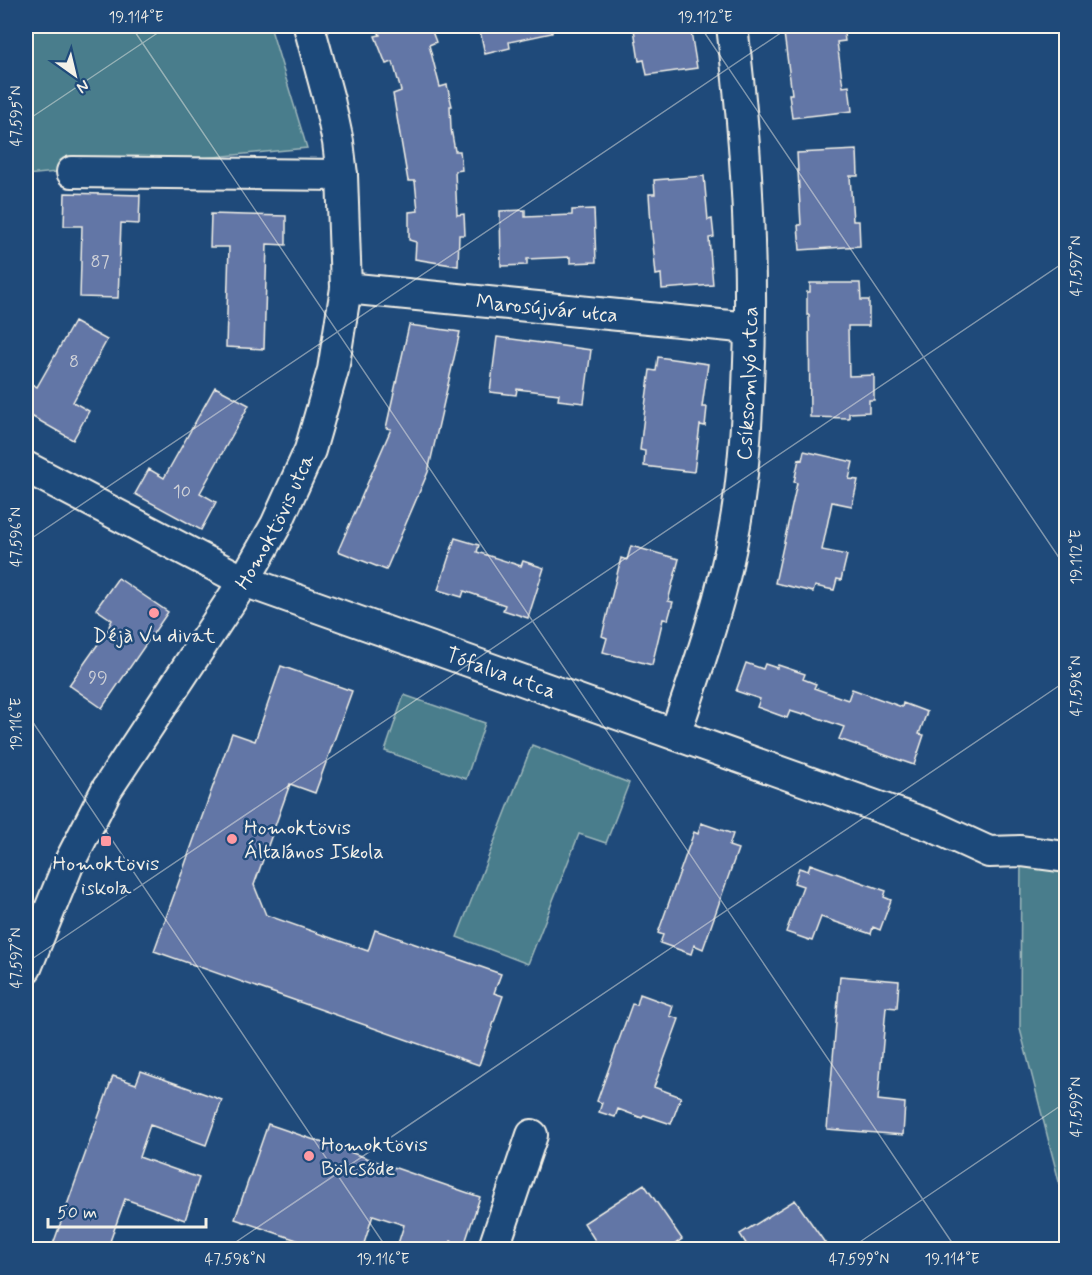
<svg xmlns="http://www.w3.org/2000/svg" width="1092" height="1275" font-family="Mynerve,sans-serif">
<rect width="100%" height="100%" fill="#1f4a7a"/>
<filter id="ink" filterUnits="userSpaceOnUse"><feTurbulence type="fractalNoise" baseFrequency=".0167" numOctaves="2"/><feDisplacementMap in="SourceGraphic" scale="12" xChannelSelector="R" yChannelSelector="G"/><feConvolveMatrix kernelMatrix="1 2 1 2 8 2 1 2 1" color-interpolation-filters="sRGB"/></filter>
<g filter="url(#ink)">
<path fill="#487d8c" stroke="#9eb7ba" stroke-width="1.5" d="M 26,26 L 270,26 L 307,148 L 26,175 Z
M 404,695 L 485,723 L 466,779 L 385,751 Z
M 532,745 L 629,783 L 606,843 L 579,834 L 528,964 L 457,937 Z
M 1021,851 L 1066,859 L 1066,1209 L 1020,1029 Z"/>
<path fill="#6276a6" stroke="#f4f1e8" stroke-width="1.5" d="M 376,26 L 430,26 L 436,42 L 429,45 L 440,87 L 447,85 L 452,106 L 450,106 L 451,129 L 455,151 L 460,151 L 462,170 L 455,171 L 457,215 L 464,214 L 465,235 L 459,235 L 458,266 L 415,259 L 416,242 L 409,240 L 409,212 L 418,211 L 415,181 L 408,181 L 393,94 L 401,91 L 393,62 L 386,64 L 375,36 L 380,35 Z
M 479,26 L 552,26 L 552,33 L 509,42 L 510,48 L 485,54 Z
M 642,26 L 690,26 L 697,68 L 647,75 L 644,60 L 639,61 L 634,29 L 642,28 Z
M 783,26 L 843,26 L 845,41 L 837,42 L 843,87 L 849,86 L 852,111 L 792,118 L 789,94 L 792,94 Z
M 857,150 L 858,176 L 850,176 L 853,221 L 859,221 L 860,246 L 800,250 L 798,225 L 801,225 L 797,153 Z
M 704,176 L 708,220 L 712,219 L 714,237 L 709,238 L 713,285 L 662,289 L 661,274 L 656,275 L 651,224 L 649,194 L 655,194 L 654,180 Z
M 65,193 L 140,195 L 139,224 L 121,223 L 118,298 L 80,297 L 82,226 L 64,226 Z
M 594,209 L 596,262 L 570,263 L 570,257 L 527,259 L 527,265 L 501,266 L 500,211 L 525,210 L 525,217 L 572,215 L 572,210 Z
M 211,214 L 286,216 L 286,245 L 267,244 L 264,349 L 226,347 L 229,247 L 210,247 Z
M 810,283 L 860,283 L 861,300 L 869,300 L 869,326 L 848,326 L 849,376 L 874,375 L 874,400 L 869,400 L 869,412 L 849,413 L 849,418 L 810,417 L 809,315 L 807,315 L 807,292 L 810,292 Z
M 74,322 L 107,340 L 73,402 L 89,411 L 73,440 L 26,413 L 26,381 L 37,387 Z
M 409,325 L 460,332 L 428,472 L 386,570 L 338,551 L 391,429 L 386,428 Z
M 497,337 L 591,350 L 584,403 L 558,400 L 559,394 L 517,389 L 516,395 L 490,392 Z
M 658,357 L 708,364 L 702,407 L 707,407 L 705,426 L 700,425 L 694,472 L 644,466 L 645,451 L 640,450 L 646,399 L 650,370 L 656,371 Z
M 215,387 L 249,405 L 200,493 L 216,502 L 201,530 L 135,494 L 149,469 L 164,478 Z
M 804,451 L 853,462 L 849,479 L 858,480 L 852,506 L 832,502 L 822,550 L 847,555 L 841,580 L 837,579 L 834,590 L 815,586 L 813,592 L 775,583 L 797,483 L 794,482 L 799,459 L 802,460 Z
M 455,538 L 479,545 L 477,552 L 521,566 L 523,561 L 544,568 L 528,618 L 503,610 L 505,605 L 464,591 L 462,597 L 438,590 Z
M 631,546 L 679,559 L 668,601 L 673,602 L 668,620 L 663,619 L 652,665 L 603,652 L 607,638 L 602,636 L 621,558 L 627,560 Z
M 118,578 L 168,612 L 102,708 L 69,685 L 110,627 L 109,626 L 112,620 L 96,609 Z
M 746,663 L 763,669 L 765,664 L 777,668 L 778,665 L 805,674 L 803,679 L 816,684 L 814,688 L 848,700 L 852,689 L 902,707 L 903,703 L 927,712 L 919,734 L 924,735 L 914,765 L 839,739 L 844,727 L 804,713 L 803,715 L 790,711 L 787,718 L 757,707 L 760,699 L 736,691 Z
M 281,666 L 352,691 L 315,793 L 290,784 L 254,885 L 266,915 L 368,951 L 375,930 L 501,974 L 494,993 L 503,996 L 479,1065 L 154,951 L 232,733 L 255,741 Z
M 701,823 L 733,834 L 729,846 L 738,849 L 703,949 L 694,945 L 691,954 L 660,943 L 663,935 L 658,933 L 694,832 L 698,834 Z
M 810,864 L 886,891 L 884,897 L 891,900 L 880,930 L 873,927 L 871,934 L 821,917 L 812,941 L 786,932 L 803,886 L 794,883 L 799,868 L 808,871 Z
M 840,976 L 899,981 L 897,1008 L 886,1007 L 878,1100 L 905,1103 L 903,1135 L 827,1129 Z
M 640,994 L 673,1006 L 670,1016 L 679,1019 L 654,1087 L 681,1097 L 671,1124 L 644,1115 L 642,1118 L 618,1109 L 615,1117 L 599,1112 L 602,1103 L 597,1101 L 632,1004 L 637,1005 Z
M 141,1071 L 222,1100 L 206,1145 L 150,1125 L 139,1157 L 199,1178 L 185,1220 L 125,1199 L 107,1250 L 51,1250 L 113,1076 L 136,1084 Z
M 268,1124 L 480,1197 L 464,1246 L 451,1241 L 448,1250 L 396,1250 L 404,1225 L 373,1215 L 362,1250 L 326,1250 L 235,1219 Z
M 644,1184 L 682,1239 L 667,1250 L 601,1250 L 584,1223 Z
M 795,1200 L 830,1250 L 750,1250 L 740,1234 Z"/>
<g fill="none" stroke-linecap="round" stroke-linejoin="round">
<defs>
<g id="minor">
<path d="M 72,172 L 342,175"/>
<path id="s1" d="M 346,288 L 750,328"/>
<path id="s2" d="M 26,467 L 244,581 L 932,826 L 989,852 L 1021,851 L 1066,857"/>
<path id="s3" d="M 675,734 C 699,665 723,597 735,525 C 743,480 746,434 748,389 C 754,266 747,147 732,26"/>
<path id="s4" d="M 26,968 L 68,865 L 107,789 L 244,581 L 276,525 L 310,450 L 333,370 L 346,288 L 342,175 L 338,142 L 329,100 L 309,26"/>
<path d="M 493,1250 L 532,1135"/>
</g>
</defs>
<use href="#minor" stroke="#f4f1e8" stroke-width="34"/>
<use href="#minor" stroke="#1f4a7a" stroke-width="30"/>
</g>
</g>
<path fill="none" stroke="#f4f1e8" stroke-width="1.5" stroke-opacity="0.45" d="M 131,26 L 957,1250M 700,26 L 1066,568M 26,121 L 168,26M 26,542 L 791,26M 26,712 L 388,1250M 26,963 L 1066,261M 224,1250 L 1066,681M 848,1250 L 1066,1102"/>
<g fill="#ff9aa2" stroke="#1f4a7a" stroke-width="2">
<circle cx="154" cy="613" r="6"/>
<circle cx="232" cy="839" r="6"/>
<rect x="100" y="835" width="12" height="12" rx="3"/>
<circle cx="309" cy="1156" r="6"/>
</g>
<g text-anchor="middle" stroke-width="5" stroke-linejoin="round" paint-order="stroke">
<g font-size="18" fill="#d0d2d8">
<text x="100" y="267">87</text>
<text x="74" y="367">8</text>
<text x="182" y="497">10</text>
<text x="98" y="683">99</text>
</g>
<g font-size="21" fill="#f4f1e8" stroke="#1f4a7a">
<text dy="7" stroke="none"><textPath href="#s1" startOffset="202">Marosújvár utca</textPath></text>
<text dy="7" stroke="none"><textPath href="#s3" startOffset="360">Csíksomlyó utca</textPath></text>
<text dy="7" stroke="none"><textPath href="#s4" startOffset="513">Homoktövis utca</textPath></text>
<text dy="7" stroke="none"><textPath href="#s2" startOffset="519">Tófalva utca</textPath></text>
</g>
<g font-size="21" fill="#f4f1e8" stroke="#1f4a7a">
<text x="154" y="642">Déjà Vu divat</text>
<text x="244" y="834" text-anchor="start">Homoktövis<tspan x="244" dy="24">Általános Iskola</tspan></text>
<text x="106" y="870">Homoktövis<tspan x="106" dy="24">iskola</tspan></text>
<text x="321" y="1151" text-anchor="start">Homoktövis<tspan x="321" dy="24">Bölcsőde</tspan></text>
</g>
</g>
<rect width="1092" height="1275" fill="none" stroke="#1f4a7a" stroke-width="66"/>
<g transform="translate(75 75) rotate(146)" stroke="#1f4a7a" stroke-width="4.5" paint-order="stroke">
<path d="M0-4.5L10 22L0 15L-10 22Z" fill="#f4f1e8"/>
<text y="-9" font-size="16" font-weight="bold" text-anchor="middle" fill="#f4f1e8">N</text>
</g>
<path d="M48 1218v9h158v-9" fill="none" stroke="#f4f1e8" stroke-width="3"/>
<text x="57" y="1218" font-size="18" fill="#f4f1e8" stroke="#1f4a7a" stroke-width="4.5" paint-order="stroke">50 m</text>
<rect x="33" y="33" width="1026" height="1209" fill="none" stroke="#f4f1e8" stroke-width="2"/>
<g font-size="15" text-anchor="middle" fill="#f4f1e8">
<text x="136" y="22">19.114°E</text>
<text x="705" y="22">19.112°E</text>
<text transform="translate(16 116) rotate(-90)" y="5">47.595°N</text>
<text transform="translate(1076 266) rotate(-90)" y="5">47.597°N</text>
<text transform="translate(16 537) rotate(-90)" y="5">47.596°N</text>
<text transform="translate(1076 557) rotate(-90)" y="5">19.112°E</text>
<text transform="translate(1076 686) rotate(-90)" y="5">47.598°N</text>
<text transform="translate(16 724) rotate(-90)" y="5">19.116°E</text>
<text transform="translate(16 958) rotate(-90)" y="5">47.597°N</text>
<text transform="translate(1076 1107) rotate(-90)" y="5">47.599°N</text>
<text x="235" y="1264">47.598°N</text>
<text x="383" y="1264">19.116°E</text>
<text x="859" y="1264">47.599°N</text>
<text x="952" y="1264">19.114°E</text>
</g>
</svg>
